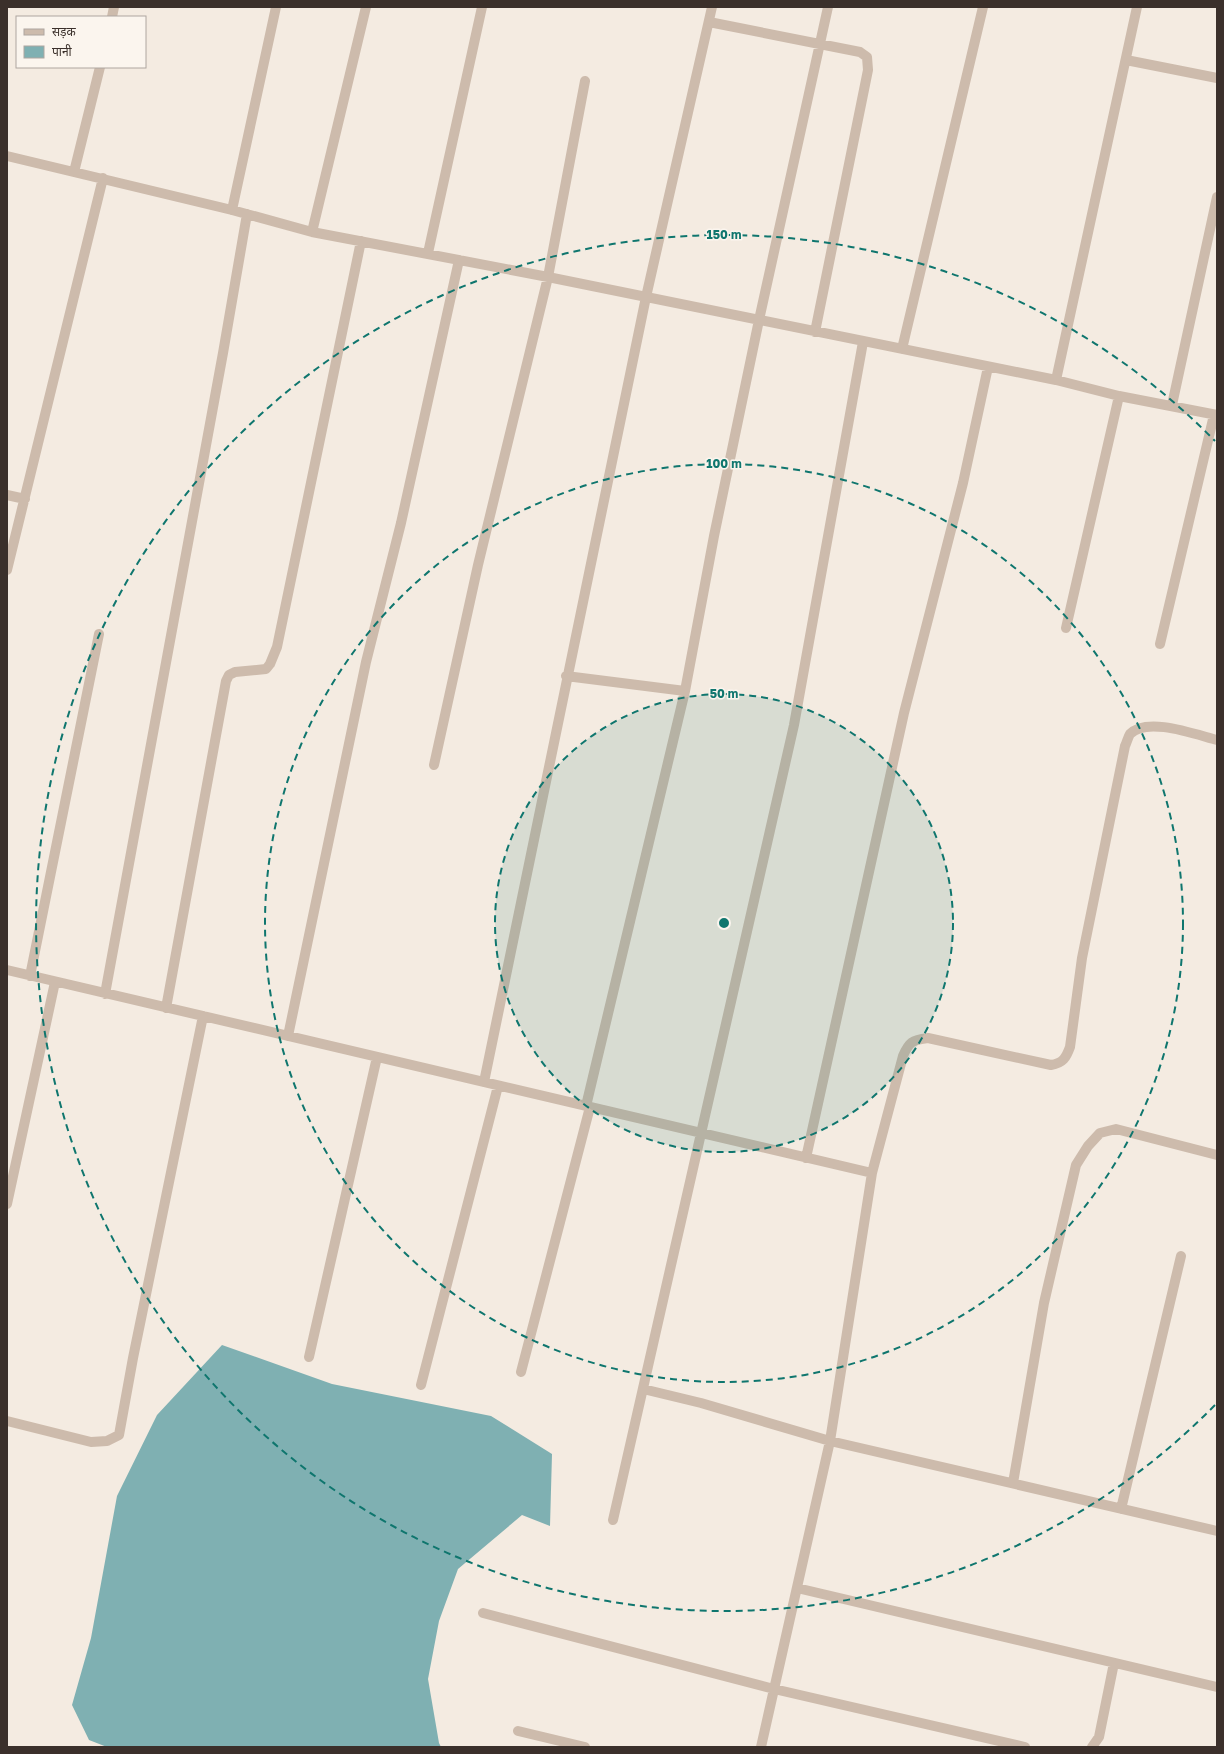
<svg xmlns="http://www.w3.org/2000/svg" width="1224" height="1754" font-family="'Golos Text','Noto Sans Devanagari',sans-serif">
<rect width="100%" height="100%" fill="#f4ebe1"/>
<path fill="#7fb0b2" d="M 222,1345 L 332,1384 L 491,1416 L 552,1454 L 550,1526 L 522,1515 L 458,1569 L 439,1621 L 428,1679 L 439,1743 L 441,1747 L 107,1747 L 89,1740 L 72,1705 L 91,1638 L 117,1496 L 157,1415 Z"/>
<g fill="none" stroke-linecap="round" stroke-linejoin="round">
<path stroke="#cdbbac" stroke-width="10" d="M 112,17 L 114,7
M 709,22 L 860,52 L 867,57 L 868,70 L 815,332
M 1126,60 L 1217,78
M 7,156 L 232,210 L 312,232 L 548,277 L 1056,380 L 1119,396 L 1217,415
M 74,172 L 100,67
M 232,210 L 276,7
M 312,232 L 366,7
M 428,253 L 482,7
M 902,349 L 983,7
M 1056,380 L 1137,7
M 1172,405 L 1217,197
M 7,495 L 25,499
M 7,570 L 103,178
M 1066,628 L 1119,396
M 1160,644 L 1214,415
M 566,676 L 685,691
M 434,765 L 478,565 L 548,277 L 585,81
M 7,970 L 872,1173
M 30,976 L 99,634
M 105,994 L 223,353 L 247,214
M 166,1008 L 226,681 L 229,675 L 235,672 L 266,669 L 270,664 L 277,647 L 361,241
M 288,1036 L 366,662 L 401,523 L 459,260
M 484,1082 L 646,297 L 712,7
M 586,1106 L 685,691 L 714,536 L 759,320 L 828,7
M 806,1158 L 904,713 L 963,483 L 988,367
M 7,1204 L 55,982
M 309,1357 L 377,1057
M 521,1372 L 590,1107
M 421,1385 L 498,1086
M 643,1389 L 701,1403 L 830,1441 L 1217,1531
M 7,1421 L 91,1442 L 107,1441 L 119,1435 L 133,1358 L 203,1016
M 1013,1483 L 1044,1303 L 1076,1165 L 1088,1146 L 1100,1133 L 1116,1129 L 1217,1155
M 1121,1509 L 1181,1256
M 613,1520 L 794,725 L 863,342
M 797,1588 L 1217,1687
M 483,1613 L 774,1689 L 1025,1747
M 518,1731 L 585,1747
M 761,1747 L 830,1441 L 872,1173 L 903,1056 C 909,1042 912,1040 928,1038 L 1051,1065 C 1063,1063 1066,1058 1070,1047 L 1082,958 L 1125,746 C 1127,742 1128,737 1130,734 C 1147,716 1197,735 1217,740
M 1092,1747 L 1099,1737 L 1114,1663"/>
</g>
<circle cx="724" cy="923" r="229" fill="#0f766e" fill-opacity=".12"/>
<g fill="none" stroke="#0f766e" stroke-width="2" stroke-dasharray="7 5">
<circle cx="724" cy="923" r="229"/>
<circle cx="724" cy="923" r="459"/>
<path d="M1215 1405A688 688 0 1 1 1215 441"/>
</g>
<circle cx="724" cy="923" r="6" fill="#0f766e" stroke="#fbf5ee" stroke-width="2"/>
<g font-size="12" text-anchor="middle" font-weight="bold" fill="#0f766e" stroke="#fbf5ee" stroke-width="3" stroke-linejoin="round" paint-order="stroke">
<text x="724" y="239">150 m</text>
<text x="724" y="468">100 m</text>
<text x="724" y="698">50 m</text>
</g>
<rect width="1224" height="1754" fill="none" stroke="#3b302b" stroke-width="16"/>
<rect x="16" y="16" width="130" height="52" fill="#fbf5ee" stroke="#aea6a0"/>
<rect x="24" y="29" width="20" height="6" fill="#cdbbac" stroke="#aea6a0"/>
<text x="52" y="36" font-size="12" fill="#3b302b">सड़क</text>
<rect x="24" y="46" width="20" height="12" fill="#7fb0b2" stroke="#aea6a0"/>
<text x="52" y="56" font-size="12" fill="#3b302b">पानी</text>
</svg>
